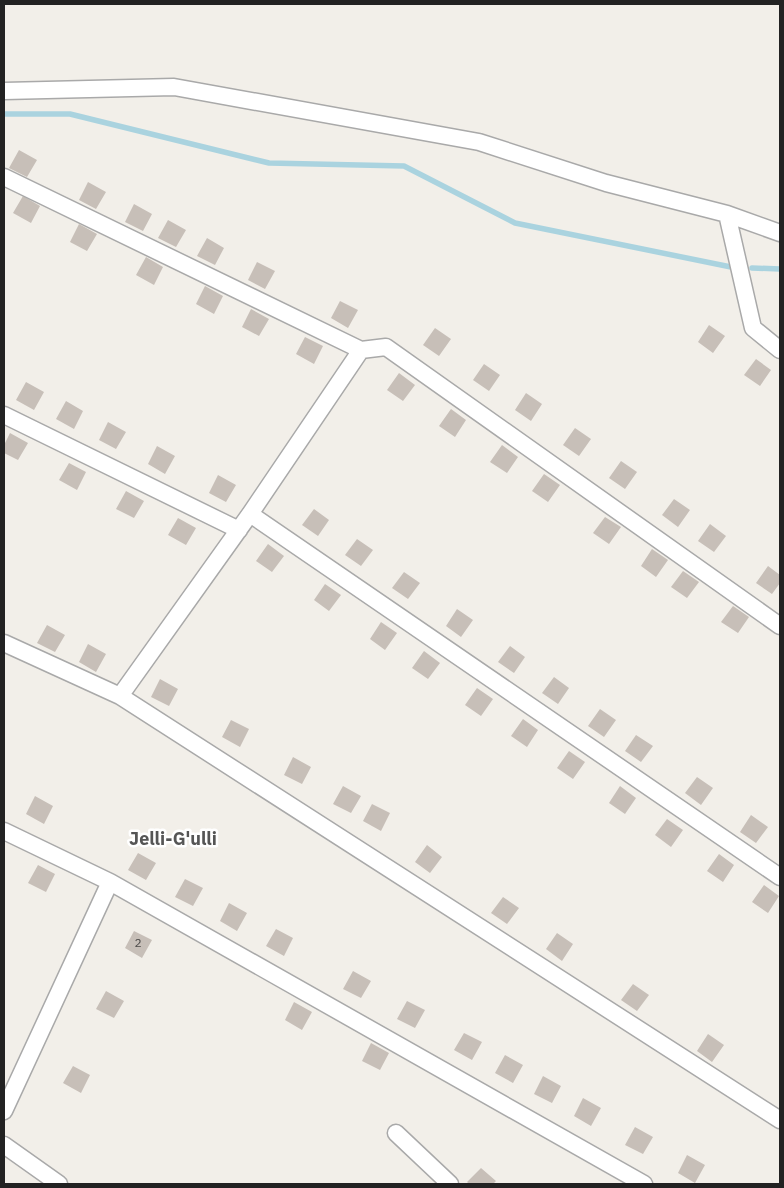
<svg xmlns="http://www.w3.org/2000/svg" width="784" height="1188" font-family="'IBM Plex Sans',sans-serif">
<rect width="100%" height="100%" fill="#f2efe9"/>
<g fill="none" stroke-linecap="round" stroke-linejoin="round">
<path stroke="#aad3df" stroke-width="5.5" d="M 4,114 L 70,114 L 269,163 L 404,166 L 515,223 L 731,267
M 752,268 L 780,269"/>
</g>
<path fill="#c7bfb8" d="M 19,150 L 37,160 L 27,177 L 9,168 Z
M 88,182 L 106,192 L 96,209 L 79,200 Z
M 23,196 L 40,206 L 31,223 L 13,213 Z
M 134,204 L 152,214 L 143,231 L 125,222 Z
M 168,220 L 186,230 L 176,247 L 158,238 Z
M 79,224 L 97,234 L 87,251 L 70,242 Z
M 207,238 L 224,248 L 215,265 L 197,256 Z
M 146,257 L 163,267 L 154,285 L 136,275 Z
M 257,262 L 275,271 L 265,289 L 248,280 Z
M 205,286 L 223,296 L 214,314 L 196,304 Z
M 340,301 L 358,310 L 348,328 L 331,318 Z
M 251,309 L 269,319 L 259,336 L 242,327 Z
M 709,325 L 725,336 L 713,353 L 698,342 Z
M 435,328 L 451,339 L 439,356 L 423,345 Z
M 305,337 L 323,346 L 314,364 L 296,354 Z
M 756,359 L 771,370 L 760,386 L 744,375 Z
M 484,364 L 500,375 L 489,391 L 473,380 Z
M 399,373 L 415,385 L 403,401 L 387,390 Z
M 26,382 L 44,392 L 34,410 L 16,400 Z
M 526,393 L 542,404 L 531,421 L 515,410 Z
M 66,401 L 83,411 L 74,429 L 56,419 Z
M 451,409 L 466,420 L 455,437 L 439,426 Z
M 108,422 L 126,432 L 116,449 L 99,440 Z
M 575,428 L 591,439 L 579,456 L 563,445 Z
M 10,433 L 28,443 L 18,460 L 4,453 L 4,445 Z
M 502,445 L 518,457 L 507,473 L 490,462 Z
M 157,446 L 175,456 L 165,474 L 148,464 Z
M 621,461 L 637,472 L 625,489 L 609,478 Z
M 69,463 L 86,472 L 77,490 L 59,480 Z
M 544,474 L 560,485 L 548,502 L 532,491 Z
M 218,475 L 236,485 L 226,502 L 209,493 Z
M 126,491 L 144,501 L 134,518 L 116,509 Z
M 674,499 L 690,510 L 678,527 L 662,515 Z
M 314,509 L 329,520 L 318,536 L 302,525 Z
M 605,517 L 621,527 L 609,544 L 593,533 Z
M 178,518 L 196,528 L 186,545 L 168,535 Z
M 710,524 L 726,536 L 714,552 L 698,541 Z
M 357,539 L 373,550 L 361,566 L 345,555 Z
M 268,544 L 284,556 L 272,572 L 256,561 Z
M 652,549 L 668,560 L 656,577 L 641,566 Z
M 768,566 L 780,575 L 780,583 L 772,594 L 756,583 Z
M 683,571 L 699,582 L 687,598 L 671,587 Z
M 404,572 L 420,583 L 408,599 L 392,588 Z
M 325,584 L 341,595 L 329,611 L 314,600 Z
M 733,606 L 749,617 L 738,633 L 721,622 Z
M 457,609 L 473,620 L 461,637 L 446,626 Z
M 381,622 L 397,633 L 385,650 L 370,639 Z
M 47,625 L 65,635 L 55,652 L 37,643 Z
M 88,644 L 106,654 L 96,672 L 79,662 Z
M 510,646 L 525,657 L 514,673 L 498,662 Z
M 424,651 L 440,663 L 428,679 L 412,668 Z
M 554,677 L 569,688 L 558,704 L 542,693 Z
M 160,679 L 178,689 L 169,706 L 151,697 Z
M 477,688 L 493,699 L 481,716 L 465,705 Z
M 600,709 L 616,720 L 604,737 L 588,726 Z
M 523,719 L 538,730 L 527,747 L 511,736 Z
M 231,720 L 249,729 L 240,747 L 222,737 Z
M 636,735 L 653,746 L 641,762 L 625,751 Z
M 569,751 L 585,762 L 573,779 L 557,768 Z
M 293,757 L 311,767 L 302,784 L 284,775 Z
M 697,777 L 713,788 L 701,805 L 685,793 Z
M 343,786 L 361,796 L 351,813 L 333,804 Z
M 620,786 L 636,798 L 625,814 L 609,803 Z
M 35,796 L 53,806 L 44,824 L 26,814 Z
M 372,804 L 390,813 L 381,831 L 363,821 Z
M 751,815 L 768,827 L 756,843 L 740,832 Z
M 667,819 L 683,830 L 671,847 L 655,835 Z
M 427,845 L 442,857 L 430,873 L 415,862 Z
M 138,853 L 156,863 L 146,880 L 128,870 Z
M 719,854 L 734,865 L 723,882 L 707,871 Z
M 38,865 L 55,874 L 46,892 L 28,883 Z
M 185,879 L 203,888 L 193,906 L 175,897 Z
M 764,885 L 779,896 L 768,913 L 752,902 Z
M 503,897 L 519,908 L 507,924 L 491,913 Z
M 229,903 L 247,913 L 237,931 L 220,921 Z
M 276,929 L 293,938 L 284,956 L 266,946 Z
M 134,931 L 152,940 L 142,958 L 125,948 Z
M 557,933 L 573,944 L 562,961 L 546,949 Z
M 353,971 L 371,981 L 361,998 L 343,989 Z
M 633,984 L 649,995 L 637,1011 L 621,1000 Z
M 106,991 L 124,1001 L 114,1018 L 96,1009 Z
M 407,1001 L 425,1010 L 415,1028 L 397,1019 Z
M 294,1002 L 312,1012 L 302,1030 L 285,1020 Z
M 464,1033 L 482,1042 L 472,1060 L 454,1050 Z
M 708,1034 L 724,1045 L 712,1062 L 697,1051 Z
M 371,1043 L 389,1053 L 380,1070 L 362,1061 Z
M 505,1055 L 523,1065 L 513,1083 L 495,1073 Z
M 73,1066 L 90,1075 L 81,1093 L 63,1083 Z
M 543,1076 L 561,1086 L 552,1103 L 534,1094 Z
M 583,1098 L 601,1108 L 591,1126 L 574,1116 Z
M 635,1127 L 653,1137 L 643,1154 L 625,1145 Z
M 687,1155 L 705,1165 L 695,1183 L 678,1173 Z
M 481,1168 L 496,1181 L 493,1184 L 469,1184 L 467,1182 Z"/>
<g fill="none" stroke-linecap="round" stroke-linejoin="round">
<defs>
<path id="street" d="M 4,91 L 174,87 L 479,142 L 606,183 L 727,214 L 780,233
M 4,177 L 361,350 L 386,347 L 780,626
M 727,214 L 753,328 L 780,350
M 4,415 L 239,530
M 250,514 L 780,877
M 4,643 L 120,696 L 780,1120
M 120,696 L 250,514 L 361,350
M 4,831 L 110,882 L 644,1184
M 4,1111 L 110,882
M 396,1133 L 450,1184
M 4,1145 L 59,1184"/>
</defs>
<use href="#street" stroke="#a9a9a9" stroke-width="19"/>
<use href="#street" stroke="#fff" stroke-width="16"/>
</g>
<g text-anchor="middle" stroke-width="5" stroke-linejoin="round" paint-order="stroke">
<g font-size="12" fill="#4b4948">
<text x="138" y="947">2</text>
</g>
<g font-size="18" font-weight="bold" fill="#555" stroke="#fff">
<text x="173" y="845">Jelli-G'ulli</text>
</g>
</g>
<rect width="784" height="1188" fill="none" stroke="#222222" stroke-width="10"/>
</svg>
